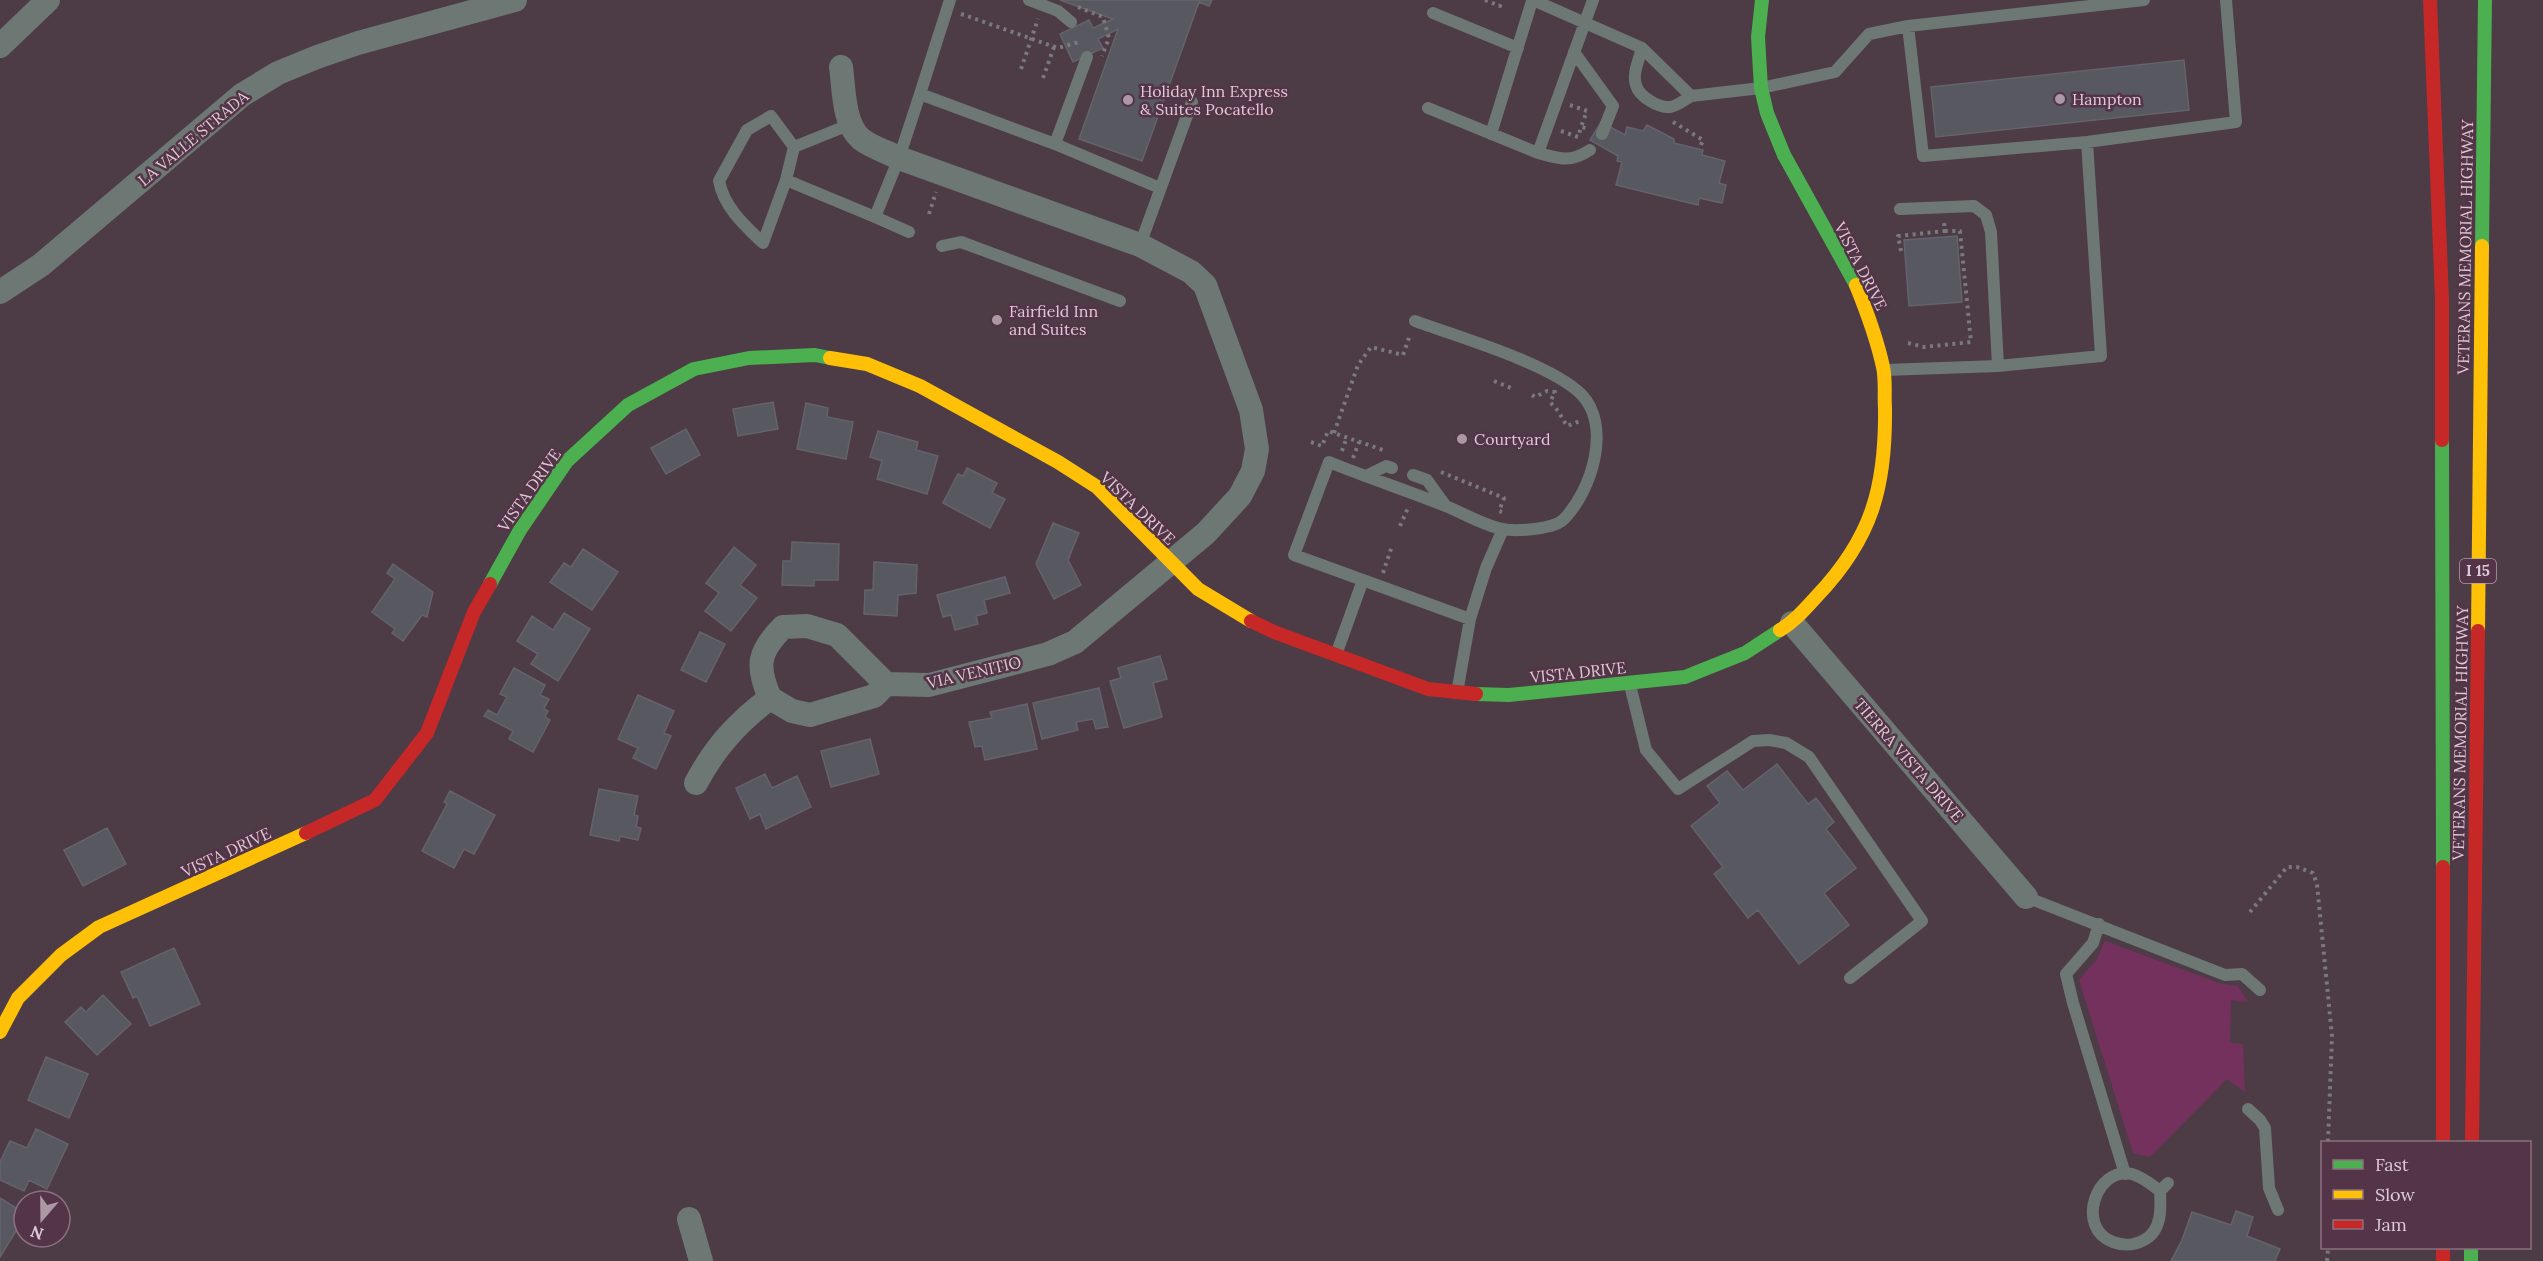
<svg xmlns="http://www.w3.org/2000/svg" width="2543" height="1261" font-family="Lora,serif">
<rect width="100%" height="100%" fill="#4d3b46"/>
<path fill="#75315d" d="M 2105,941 L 2222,984 L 2238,986 L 2248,1002 L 2231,1000 L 2230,1043 L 2243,1044 L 2245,1092 L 2227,1079 L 2150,1157 L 2133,1153 L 2079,980 L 2097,959 Z"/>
<path fill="#585860" stroke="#64636c" stroke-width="1.5" d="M 1060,0 L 1212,0 L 1209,6 L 1199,2 L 1142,161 L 1079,139 L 1118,29 L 1098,39 L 1103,48 L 1073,62 L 1060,34 L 1089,20 L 1093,28 L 1113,19 Z
M 2184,60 L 2189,110 L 1936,137 L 1931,87 Z
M 1601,122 L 1625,135 L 1627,127 L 1643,131 L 1647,125 L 1674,139 L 1674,143 L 1703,150 L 1702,155 L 1725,161 L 1719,183 L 1726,185 L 1722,203 L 1699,198 L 1698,205 L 1616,185 L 1622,162 L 1617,161 L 1618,156 L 1590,140 Z
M 1957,236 L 1962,302 L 1909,306 L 1904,240 Z
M 773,402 L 778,429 L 738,436 L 733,409 Z
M 806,403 L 828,408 L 827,417 L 853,422 L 846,459 L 797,449 Z
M 686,429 L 700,455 L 666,474 L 651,448 Z
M 878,431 L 918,442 L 916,450 L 938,456 L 927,494 L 877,479 L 882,461 L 870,457 Z
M 967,468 L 997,483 L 992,493 L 1005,499 L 990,528 L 943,503 L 958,474 L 963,476 Z
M 1053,523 L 1079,533 L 1068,560 L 1081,585 L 1054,599 L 1036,564 Z
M 792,542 L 839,544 L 838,580 L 814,580 L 814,586 L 782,585 L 783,561 L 791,561 Z
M 734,547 L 756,565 L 740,585 L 757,598 L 731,631 L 705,611 L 719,593 L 706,583 Z
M 583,549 L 618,572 L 592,610 L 550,582 L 564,563 L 571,567 Z
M 874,562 L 917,565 L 916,593 L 898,595 L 897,616 L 864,614 L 865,590 L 873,590 Z
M 393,564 L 433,592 L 427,617 L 422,615 L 403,641 L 392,633 L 395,629 L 372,612 L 395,579 L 387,573 Z
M 1005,577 L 1010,593 L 984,600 L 987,613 L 976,616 L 978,624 L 955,630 L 951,615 L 943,617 L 937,595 Z
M 564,613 L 590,629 L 558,681 L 531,664 L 538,654 L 517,641 L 532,616 L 553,630 Z
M 700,632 L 725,644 L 706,682 L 681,670 Z
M 1160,656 L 1167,679 L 1153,683 L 1162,717 L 1124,728 L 1110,681 L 1121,678 L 1118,668 Z
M 514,668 L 545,685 L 540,695 L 549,699 L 544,709 L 548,711 L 545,717 L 550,720 L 533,752 L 509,739 L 513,731 L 484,716 L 488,710 L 497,715 L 507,697 L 500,694 Z
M 1099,688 L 1108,727 L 1096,729 L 1093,719 L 1076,722 L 1078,730 L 1042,739 L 1033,703 Z
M 638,695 L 674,711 L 664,733 L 671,736 L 656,769 L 633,758 L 638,748 L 618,739 Z
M 1027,704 L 1037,749 L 985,760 L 982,746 L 975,747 L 969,722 L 992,718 L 990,712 Z
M 870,739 L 879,774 L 831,787 L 821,751 Z
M 1777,764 L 1808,804 L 1816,798 L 1834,822 L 1826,829 L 1856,868 L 1824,893 L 1849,925 L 1799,964 L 1758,910 L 1748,918 L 1714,874 L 1723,867 L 1691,826 L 1720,803 L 1707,786 L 1727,771 L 1743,790 Z
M 765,774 L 772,788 L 797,776 L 811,807 L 766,829 L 760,814 L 750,819 L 736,788 Z
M 599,789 L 638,796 L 634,815 L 638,816 L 636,827 L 641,828 L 638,840 L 620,836 L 619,841 L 590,835 Z
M 450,791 L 495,815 L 474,854 L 464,849 L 454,868 L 422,851 L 447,804 L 444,802 Z
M 107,828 L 126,864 L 83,886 L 64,850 Z
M 174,948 L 200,1004 L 150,1026 L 137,996 L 133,998 L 121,972 Z
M 103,995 L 131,1024 L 97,1055 L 65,1022 L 81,1007 L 86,1012 Z
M 46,1057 L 88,1074 L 69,1118 L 28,1100 Z
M 36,1129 L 68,1144 L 47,1189 L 29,1180 L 24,1191 L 0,1180 L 0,1162 L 10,1141 L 27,1148 Z
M 0,1198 L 24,1213 L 24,1218 L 0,1257 Z
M 2236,1211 L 2253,1217 L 2247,1236 L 2280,1249 L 2275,1261 L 2171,1261 L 2182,1240 L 2192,1212 L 2231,1225 Z"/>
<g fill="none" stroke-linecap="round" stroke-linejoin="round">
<path stroke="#797a7a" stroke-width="4" stroke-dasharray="3 4.5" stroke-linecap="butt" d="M 1485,0 L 1500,6 L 1502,0
M 1078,7 L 1103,17 L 1109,38 L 1102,56
M 961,14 L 1058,48 L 1079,42
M 1021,69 L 1038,19
M 1043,78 L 1054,47
M 1570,105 L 1587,111 L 1581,127
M 1673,122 L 1703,140 L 1701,145
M 1561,131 L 1578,137 L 1581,127 L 1589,129
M 929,214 L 936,192
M 1901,251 L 1898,236 L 1945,231 L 1944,222
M 1908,343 L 1924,347 L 1971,342 L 1960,231 L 1945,231
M 1494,381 L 1511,388
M 1532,395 L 1535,397 L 1547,391 L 1555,392 L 1550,402 L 1558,411 L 1567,426 L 1580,421
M 1334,433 L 1358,365 L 1371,347 L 1403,355 L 1410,335
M 1311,442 L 1322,446 L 1328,431 L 1383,450 L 1381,451
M 1342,451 L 1347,437
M 1353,458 L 1359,442
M 1441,472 L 1504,498 L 1499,511 L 1502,512
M 1400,526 L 1408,508
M 1383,573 L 1392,546
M 2250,912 L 2287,867 L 2297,867 L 2313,873 L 2317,884 L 2332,1036 L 2328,1142
M 2327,1261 L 2328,1248"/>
<path stroke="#6d7773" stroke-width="12" d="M 1029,0 L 1058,11 L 1071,22
M 1533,0 L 1642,48 L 1691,96 L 1761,88 L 1835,72 L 1869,34 L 1908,26 L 2144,0
M 1433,13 L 1518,48
M 1908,26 L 1923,156 L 2087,142 L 2236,122 L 2226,0
M 1642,48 C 1639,60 1632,74 1636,85 C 1639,97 1659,108 1670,107 C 1678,106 1684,100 1691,96
M 1574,52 L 1613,106 L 1602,134
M 920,94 L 950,0
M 1428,108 L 1538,153 L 1593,0
M 1491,134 L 1532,1
M 1055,144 L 1087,57
M 794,147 L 851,124
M 1538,153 C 1561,159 1570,163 1590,150
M 786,180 L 794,147 L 771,116 L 747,130 L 719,181 C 724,207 744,225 763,243 L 786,180 L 875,217 L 899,158 L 920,94 L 1055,144 L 1160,188
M 1900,209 L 1974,206 L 1986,215 L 1991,232 L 1998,366
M 875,217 L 909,232
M 1140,245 L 1192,102
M 942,246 L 961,242 L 1120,301
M 1415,321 C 1458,337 1549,363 1581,394 C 1612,426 1592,490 1564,519 C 1555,529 1516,532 1503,529 C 1485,526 1465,514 1448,507 C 1409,491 1368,478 1329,462 L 1294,555 L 1470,619 L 1486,568 L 1503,529
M 1885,370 L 1998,366 L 2101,356 L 2087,142
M 1413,475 L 1427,480 L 1445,505
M 1366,476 L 1386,466 L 1392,468
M 1337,652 L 1363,580
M 1630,685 L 1646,750 L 1678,789 L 1753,741 L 1769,740 L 1786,743 L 1809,757 L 1922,921 L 1850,978
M 1457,693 L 1470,619
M 2026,897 L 2225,975 L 2242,974 L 2260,990
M 2099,924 L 2093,943 L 2066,974 L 2073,1003 L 2125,1174
M 2248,1109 L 2260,1120 L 2265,1128 L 2269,1188 L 2278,1210
M 2160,1191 C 2161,1208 2162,1231 2144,1240 C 2133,1246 2124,1246 2113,1242 C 2075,1228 2096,1166 2132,1174 C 2143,1177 2152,1185 2160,1191 L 2168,1183"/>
<path stroke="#6d7773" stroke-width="24" d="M 0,46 L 48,0
M 0,292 L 41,265 L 242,95 L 278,73 L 317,57 L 358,43 L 515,0
M 1792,623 L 2026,897
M 770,698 L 792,711 L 810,715 L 874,696 L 886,684
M 696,783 C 715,747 738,722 770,698 C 756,666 758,652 783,627 L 807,626 L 837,635 L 886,684 L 929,685 L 1048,654 L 1075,642 L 1206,533 L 1240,496 L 1253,471 L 1257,449 L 1251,410 L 1205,285 L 1191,272 L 1140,245 L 899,158 C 887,152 871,147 861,139 C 843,124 844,88 841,67
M 689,1219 L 701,1261"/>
<path stroke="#4caf50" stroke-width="14" d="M 1762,0 L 1758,37 L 1761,88 L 1767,113 L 1784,155 L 1856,285
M 2482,246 L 2485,0
M 2442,440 L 2443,867
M 490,584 L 520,530 L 567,461 L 628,405 L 694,369 L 749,358 L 815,355 L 830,358
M 1476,694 L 1509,695 L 1685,677 L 1745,653 L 1780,630
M 2471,1248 L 2471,1261"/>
<path stroke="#ffc107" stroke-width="14" d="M 830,358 L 867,364 L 920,386 L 1058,462 L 1097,487 L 1198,589 L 1251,621
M 1780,630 C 1795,621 1805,609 1817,596 C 1872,538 1886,487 1885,408 C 1884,395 1886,380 1883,367 C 1877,339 1867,312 1856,285
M 2478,631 L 2482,246
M 0,1032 L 18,998 L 61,955 L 99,927 L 306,833"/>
<path stroke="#c62828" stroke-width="14" d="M 2430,0 L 2442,299 L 2442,440
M 1251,621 L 1274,632 L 1428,689 L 1476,694
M 306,833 L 375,800 L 427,733 L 474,612 L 490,584
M 2443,867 L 2443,1142
M 2472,1142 L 2478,631
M 2443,1248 L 2443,1261"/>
</g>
<g fill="#ab98a4" stroke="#543447" stroke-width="2">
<circle cx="2060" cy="99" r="6"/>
<circle cx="1128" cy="100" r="6"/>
<circle cx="997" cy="320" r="6"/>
<circle cx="1462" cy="439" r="6"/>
</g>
<g text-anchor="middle" stroke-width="5" stroke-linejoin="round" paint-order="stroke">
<rect fill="#543447" stroke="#b59dab" stroke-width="1.5" x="2460" y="559" width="36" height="24" rx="4.5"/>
<g font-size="15" font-weight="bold" fill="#decad6">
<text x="2478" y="576">I 15</text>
</g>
<g font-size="16" fill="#decad6" stroke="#543447" text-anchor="start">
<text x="1140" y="97">Holiday Inn Express<tspan x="1140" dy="18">&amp; Suites Pocatello</tspan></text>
<text x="2072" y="105">Hampton</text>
<text x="1009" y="317">Fairfield Inn<tspan x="1009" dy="18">and Suites</tspan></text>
<text x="1474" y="445">Courtyard</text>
</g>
<g font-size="16" fill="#decad6" stroke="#543447">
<text transform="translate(193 138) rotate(-40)" y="6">LA VALLE STRADA</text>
<text transform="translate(2465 247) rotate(-89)" y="6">VETERANS MEMORIAL HIGHWAY</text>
<text transform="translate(1861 266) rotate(63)" y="6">VISTA DRIVE</text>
<text transform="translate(529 490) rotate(-55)" y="6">VISTA DRIVE</text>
<text transform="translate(1138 508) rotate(44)" y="6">VISTA DRIVE</text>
<text transform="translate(974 672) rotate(-13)" y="6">VIA VENITIO</text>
<text transform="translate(1578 672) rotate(-6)" y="6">VISTA DRIVE</text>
<text transform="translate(2460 733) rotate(-89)" y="6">VETERANS MEMORIAL HIGHWAY</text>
<text transform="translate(1909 760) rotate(49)" y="6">TIERRA VISTA DRIVE</text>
<text transform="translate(226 852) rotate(-25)" y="6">VISTA DRIVE</text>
</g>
</g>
<rect x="2321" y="1141" width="210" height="108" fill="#543447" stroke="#8b7080" stroke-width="1.5"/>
<rect x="2333" y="1160" width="30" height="9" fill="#4caf50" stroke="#8b7080" stroke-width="1.5"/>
<text x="2375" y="1171" font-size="18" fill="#decad6">Fast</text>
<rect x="2333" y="1190" width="30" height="9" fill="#ffc107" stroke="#8b7080" stroke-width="1.5"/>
<text x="2375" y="1201" font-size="18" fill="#decad6">Slow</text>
<rect x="2333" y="1220" width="30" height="9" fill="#c62828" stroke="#8b7080" stroke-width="1.5"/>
<text x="2375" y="1231" font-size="18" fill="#decad6">Jam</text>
<g transform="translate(42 1219) rotate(200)"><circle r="28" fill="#543447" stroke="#8b7080" stroke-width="1.5"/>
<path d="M0-4.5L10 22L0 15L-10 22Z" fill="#ab98a4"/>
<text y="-9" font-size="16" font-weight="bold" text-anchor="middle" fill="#decad6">N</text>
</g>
</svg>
